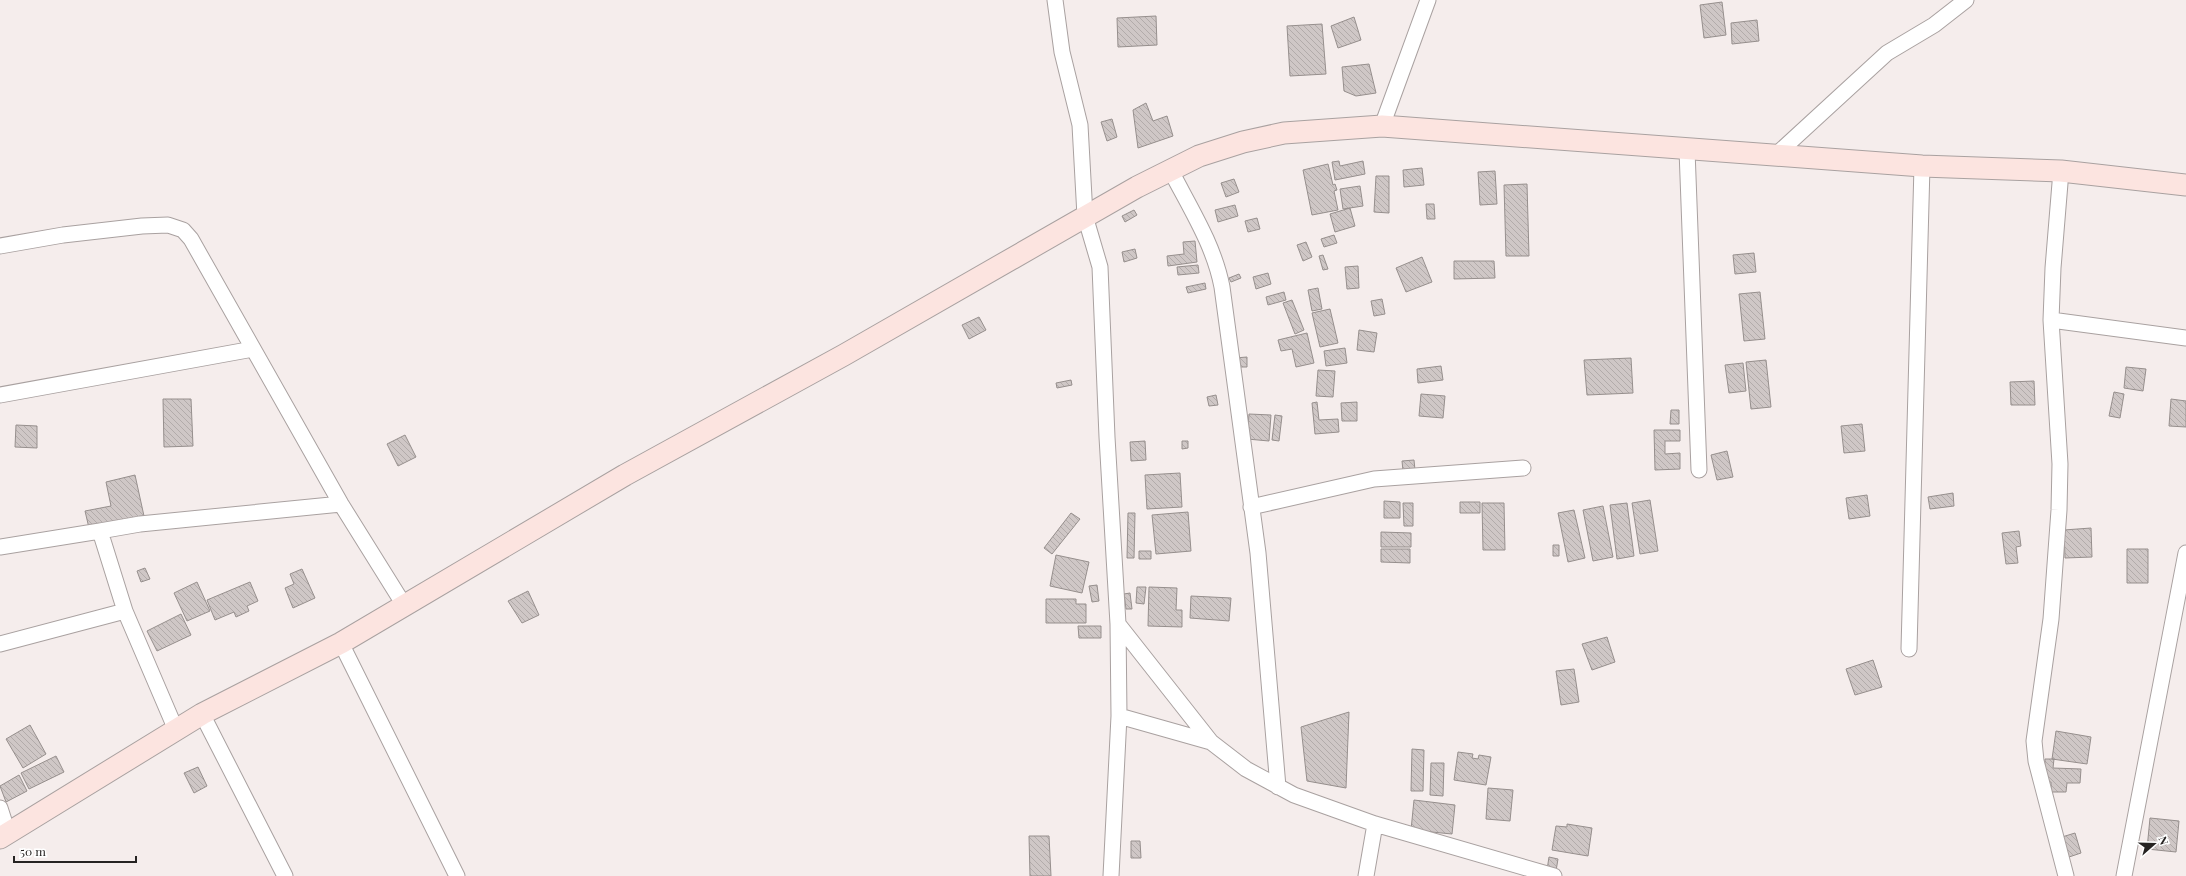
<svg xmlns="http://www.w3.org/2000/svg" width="2186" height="876" font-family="'Playfair Display',serif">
<defs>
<pattern id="building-back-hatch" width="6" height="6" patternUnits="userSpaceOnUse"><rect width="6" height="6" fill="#cfc7c6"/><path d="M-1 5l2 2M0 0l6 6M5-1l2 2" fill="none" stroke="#b2abaa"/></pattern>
</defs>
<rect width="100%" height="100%" fill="#f5edec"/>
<path fill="url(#building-back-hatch)" stroke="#968f8d" d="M 1722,2 L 1726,35 L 1704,38 L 1700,5 Z
M 1156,16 L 1157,45 L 1118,47 L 1117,18 Z
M 1354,17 L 1361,40 L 1338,48 L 1331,26 Z
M 1757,20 L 1759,41 L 1732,44 L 1731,23 Z
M 1322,24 L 1326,74 L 1290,76 L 1287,26 Z
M 1369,64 L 1376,93 L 1356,96 L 1344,91 L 1342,67 Z
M 1146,103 L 1153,121 L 1167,116 L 1173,136 L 1138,148 L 1133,110 Z
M 1112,119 L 1117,137 L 1107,141 L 1101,122 Z
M 1339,161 L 1340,166 L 1363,161 L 1365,174 L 1335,180 L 1332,162 Z
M 1328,164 L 1333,185 L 1335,184 L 1337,190 L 1334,191 L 1338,210 L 1312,215 L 1303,170 Z
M 1422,168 L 1424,185 L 1404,187 L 1403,170 Z
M 1495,171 L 1497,204 L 1480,205 L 1478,172 Z
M 1376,176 L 1389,176 L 1389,213 L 1374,212 Z
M 1234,179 L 1239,192 L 1226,197 L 1221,183 Z
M 1527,184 L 1529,256 L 1506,256 L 1504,185 Z
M 1360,186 L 1363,206 L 1343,209 L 1340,189 Z
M 1426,204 L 1434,204 L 1435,219 L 1427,219 Z
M 1235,205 L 1238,216 L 1218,222 L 1215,210 Z
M 1350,208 L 1355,226 L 1335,232 L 1330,214 Z
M 1134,210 L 1137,215 L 1125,222 L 1122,216 Z
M 1257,218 L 1260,229 L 1248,232 L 1245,221 Z
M 1334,235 L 1337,243 L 1324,247 L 1321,239 Z
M 1195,241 L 1197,262 L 1168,266 L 1167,256 L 1184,254 L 1183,242 Z
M 1306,242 L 1312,257 L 1303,261 L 1297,245 Z
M 1135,249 L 1137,258 L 1124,262 L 1122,252 Z
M 1754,253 L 1756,272 L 1735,274 L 1733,255 Z
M 1323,255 L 1328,269 L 1323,270 L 1319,256 Z
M 1422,257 L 1432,282 L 1406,292 L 1396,268 Z
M 1454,261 L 1494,261 L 1495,278 L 1454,279 Z
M 1198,265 L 1199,273 L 1178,275 L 1177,267 Z
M 1358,266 L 1359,288 L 1347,289 L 1345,267 Z
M 1268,273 L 1271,284 L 1256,289 L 1253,277 Z
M 1239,274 L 1241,278 L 1231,282 L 1229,278 Z
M 1205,283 L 1206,289 L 1188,293 L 1186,287 Z
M 1318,288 L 1322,309 L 1312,311 L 1308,290 Z
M 1284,292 L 1286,300 L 1268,305 L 1266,297 Z
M 1760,292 L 1765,339 L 1744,341 L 1739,294 Z
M 1382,299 L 1385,314 L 1374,316 L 1371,301 Z
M 1292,300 L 1304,330 L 1295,334 L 1283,303 Z
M 1330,309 L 1338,343 L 1320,347 L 1312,313 Z
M 979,317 L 986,330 L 969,339 L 962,325 Z
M 1359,330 L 1377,333 L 1374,352 L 1357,350 Z
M 1307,333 L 1314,363 L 1296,367 L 1292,349 L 1281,351 L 1278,340 Z
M 1345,348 L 1347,363 L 1326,366 L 1324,351 Z
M 1247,357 L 1247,367 L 1236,367 L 1235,358 Z
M 1631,358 L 1633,393 L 1587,395 L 1584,360 Z
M 1766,360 L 1771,407 L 1751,409 L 1746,362 Z
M 1743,363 L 1746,391 L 1729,393 L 1725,365 Z
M 1441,366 L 1443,380 L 1418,383 L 1417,369 Z
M 2126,367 L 2146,369 L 2143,391 L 2124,388 Z
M 1318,370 L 1335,371 L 1333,397 L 1316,396 Z
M 1071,380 L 1072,385 L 1057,388 L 1056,383 Z
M 2034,381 L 2035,405 L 2011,405 L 2010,382 Z
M 2114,392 L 2124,394 L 2120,418 L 2109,416 Z
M 1421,394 L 1445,396 L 1443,418 L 1419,416 Z
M 1216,395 L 1218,405 L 1209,406 L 1207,397 Z
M 163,399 L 191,399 L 193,446 L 164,447 Z
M 2171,399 L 2186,401 L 2186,427 L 2169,426 Z
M 1317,402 L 1319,420 L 1338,419 L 1339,432 L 1315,434 L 1312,403 Z
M 1357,402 L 1357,421 L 1342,421 L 1341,403 Z
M 1671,410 L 1679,410 L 1679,424 L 1670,424 Z
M 1249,414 L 1271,415 L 1269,441 L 1247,439 Z
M 1275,415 L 1282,416 L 1279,441 L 1272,440 Z
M 1862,424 L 1865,451 L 1844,453 L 1841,426 Z
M 16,425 L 37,426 L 37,448 L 15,447 Z
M 1654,430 L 1680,430 L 1680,441 L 1665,441 L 1665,454 L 1680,453 L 1680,469 L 1655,470 Z
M 405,435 L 416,457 L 398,466 L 387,444 Z
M 1145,441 L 1146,460 L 1131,461 L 1130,442 Z
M 1182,441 L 1188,441 L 1188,448 L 1182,449 Z
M 1727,451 L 1733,477 L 1717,480 L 1711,455 Z
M 1414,460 L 1415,470 L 1403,471 L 1402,461 Z
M 1180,473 L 1182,507 L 1147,509 L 1145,475 Z
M 135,475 L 144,516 L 89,528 L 85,511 L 111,506 L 106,482 Z
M 1953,493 L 1954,506 L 1930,509 L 1928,497 Z
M 1867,495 L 1870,516 L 1849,519 L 1846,498 Z
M 1650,500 L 1658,551 L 1640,554 L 1632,503 Z
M 1384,501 L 1400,502 L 1400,518 L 1384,518 Z
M 1460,502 L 1480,502 L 1480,513 L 1460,513 Z
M 1403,503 L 1413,503 L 1413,526 L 1404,526 Z
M 1482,503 L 1504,503 L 1505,550 L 1483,550 Z
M 1627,503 L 1634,556 L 1617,559 L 1610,505 Z
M 1603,506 L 1613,557 L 1593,561 L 1583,510 Z
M 1574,510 L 1585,558 L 1568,562 L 1558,513 Z
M 1188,512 L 1191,551 L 1156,554 L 1152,515 Z
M 1071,513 L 1080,519 L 1052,554 L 1044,548 Z
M 1128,513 L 1135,513 L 1134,558 L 1127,558 Z
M 2091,528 L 2092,557 L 2065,558 L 2064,530 Z
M 2019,531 L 2021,546 L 2016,547 L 2018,563 L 2006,564 L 2002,533 Z
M 1381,532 L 1411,533 L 1411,547 L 1381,547 Z
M 1553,545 L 1559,545 L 1559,556 L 1553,556 Z
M 1381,549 L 1410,549 L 1410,563 L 1381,562 Z
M 2127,549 L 2148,549 L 2148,583 L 2127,583 Z
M 1139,551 L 1151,551 L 1151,559 L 1139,559 Z
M 1056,555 L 1089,562 L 1082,593 L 1050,586 Z
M 145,568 L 150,579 L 141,582 L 137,571 Z
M 302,569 L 315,598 L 293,608 L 285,588 L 294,584 L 290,574 Z
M 197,582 L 210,611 L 187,621 L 174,593 Z
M 250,582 L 258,601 L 247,606 L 249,611 L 236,617 L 234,612 L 215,620 L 207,600 Z
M 1097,585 L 1099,601 L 1092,602 L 1089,586 Z
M 1137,587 L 1146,587 L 1144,604 L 1136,603 Z
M 1149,587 L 1177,588 L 1176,610 L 1182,610 L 1182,627 L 1148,626 Z
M 528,591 L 539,615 L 522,623 L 508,601 Z
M 1130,593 L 1132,609 L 1126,609 L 1124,594 Z
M 1191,596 L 1231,598 L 1229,621 L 1190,618 Z
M 1046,599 L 1076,599 L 1076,604 L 1086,604 L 1086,623 L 1046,623 Z
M 181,614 L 191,635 L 157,651 L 147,631 Z
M 1078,626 L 1101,626 L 1101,638 L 1079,638 Z
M 1607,637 L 1615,662 L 1592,670 L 1582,644 Z
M 1873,660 L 1882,687 L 1855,695 L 1846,669 Z
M 1574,669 L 1579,702 L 1561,705 L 1556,671 Z
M 1349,712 L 1346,788 L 1307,781 L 1301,727 Z
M 30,725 L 46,754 L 23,768 L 6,739 Z
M 2056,731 L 2091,737 L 2087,764 L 2052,759 Z
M 1412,749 L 1424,750 L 1423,791 L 1411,791 Z
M 1458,752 L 1473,754 L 1472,758 L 1478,759 L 1479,755 L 1491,757 L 1486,785 L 1454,780 Z
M 56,756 L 64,772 L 29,789 L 21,773 Z
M 2045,759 L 2054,759 L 2053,768 L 2081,769 L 2080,783 L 2067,783 L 2066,792 L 2051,792 L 2051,782 L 2044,782 Z
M 1431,763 L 1444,763 L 1443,796 L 1430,795 Z
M 198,767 L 207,786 L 194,793 L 184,773 Z
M 19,775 L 27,791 L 6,802 L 0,786 Z
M 1488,788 L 1513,790 L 1510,821 L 1486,819 Z
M 1414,800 L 1455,805 L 1452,834 L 1411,830 Z
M 2150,818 L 2179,821 L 2176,852 L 2147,849 Z
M 1567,824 L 1592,828 L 1588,856 L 1552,850 L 1556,826 L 1567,827 Z
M 2075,833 L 2081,853 L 2069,857 L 2062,837 Z
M 1029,836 L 1049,836 L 1051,876 L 1030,876 Z
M 1131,841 L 1140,841 L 1141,858 L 1131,858 Z
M 1549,857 L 1558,859 L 1556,871 L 1547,870 Z"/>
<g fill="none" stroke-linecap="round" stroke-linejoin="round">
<defs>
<path id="minor" d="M 1055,0 L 1062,52 L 1080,125 L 1085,216 L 1100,267 L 1107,437 L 1118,624 L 1119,716 L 1111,876
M 1382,126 L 1428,0
M 1687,150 L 1699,470
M 1777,154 L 1887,53 L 1934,25 L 1966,0
M 1171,171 C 1190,208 1214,245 1222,287 L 1258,553 L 1278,787
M 2061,171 L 2053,268 L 2051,320 L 2060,464 L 2059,510 L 2051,619 L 2034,741 L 2036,761 L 2066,876
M 0,246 L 63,235 L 142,226 L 168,225 L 183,230 L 191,239 L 341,504 L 404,605
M 2051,320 L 2186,338
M 0,395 L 253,349
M 1251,507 L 1374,479 L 1523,468
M 0,547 L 100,531
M 1118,624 L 1211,742 L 1246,769 L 1294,795 L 1375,824 L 1554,876
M 341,643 L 457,876
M 0,644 L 125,611
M 1909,649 L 1922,166
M 202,714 L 285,876
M 1119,716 L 1211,742
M 176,730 L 125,611 L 100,531 L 140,524 L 341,504
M 0,808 L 8,833
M 1366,876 L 1375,824
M 2124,876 L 2186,553"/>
<path id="secondary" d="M 0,838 L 202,714 L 341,643 L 625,475 L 844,355 L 1137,187 L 1199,156 L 1243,142 L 1284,133 L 1382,126 L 1922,166 L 2061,171 L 2186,185"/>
</defs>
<use href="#minor" stroke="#a9a1a0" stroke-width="17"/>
<use href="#secondary" stroke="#a9a1a0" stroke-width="23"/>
<use href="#minor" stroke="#fff" stroke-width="15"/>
<use href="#secondary" stroke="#fce4e0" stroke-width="21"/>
</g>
<g transform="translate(2154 844) rotate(70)" stroke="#ffffff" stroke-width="3" paint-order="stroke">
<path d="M0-3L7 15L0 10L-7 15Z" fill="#262322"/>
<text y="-6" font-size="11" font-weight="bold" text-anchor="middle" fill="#262322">N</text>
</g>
<path d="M14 856v6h122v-6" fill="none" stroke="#262322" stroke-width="2"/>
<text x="20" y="856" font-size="12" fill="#262322" stroke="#ffffff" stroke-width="3" paint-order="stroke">50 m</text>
</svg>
